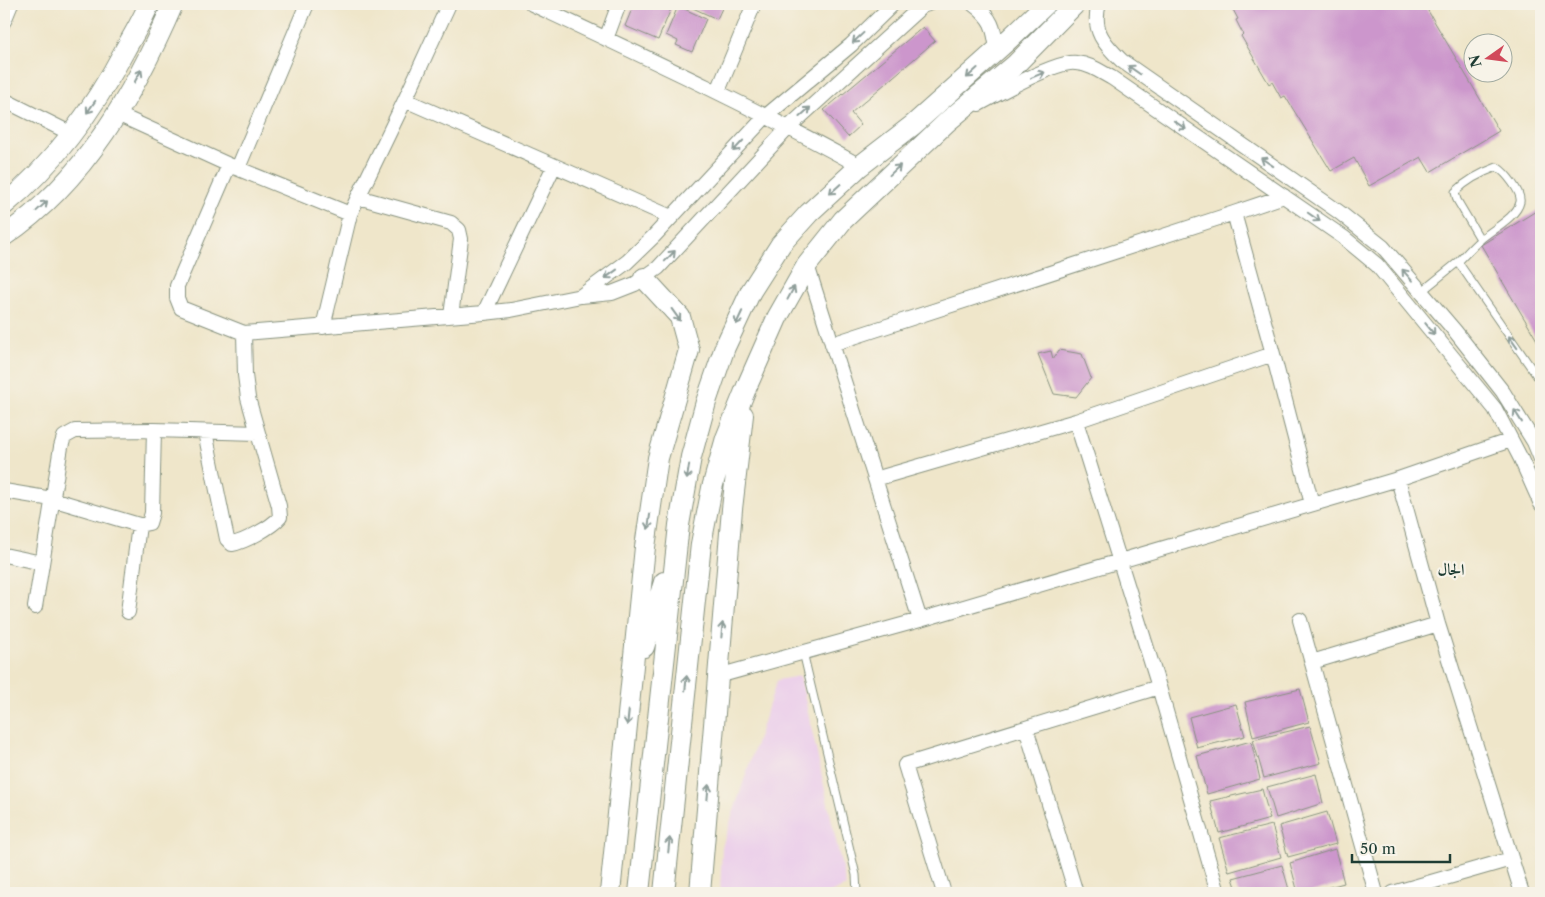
<svg xmlns="http://www.w3.org/2000/svg" width="1545" height="897" font-family="'Libre Caslon Text',Amiri,serif">
<rect width="100%" height="100%" fill="#f7f3e8"/>
<filter id="ink" filterUnits="userSpaceOnUse"><feTurbulence type="fractalNoise" baseFrequency=".02" numOctaves="2"/><feDisplacementMap in="SourceGraphic" scale="10" xChannelSelector="R" yChannelSelector="G"/><feConvolveMatrix kernelMatrix="1 2 1 2 8 2 1 2 1" color-interpolation-filters="sRGB"/></filter>
<filter id="wash" filterUnits="userSpaceOnUse"><feTurbulence type="fractalNoise" baseFrequency=".0096" numOctaves="4" result="noise"/><feDisplacementMap in="SourceGraphic" scale="20" xChannelSelector="R" yChannelSelector="G"/><feGaussianBlur stdDeviation="1.12" result="paint"/><feColorMatrix in="noise" values="0 0 0 0 0 0 0 0 0 0 0 0 0 0 0 0 0 1.4 0 .05"/><feComposite in="paint" operator="in"/></filter>
<g filter="url(#wash)">
<rect width="100%" height="100%" fill="#efe6ca"/>
<path fill="#ecd1ea" d="M 800,676 L 846,886 L 830,893 L 720,893 L 722,847 L 777,680 Z"/>
<g id="blocks">
<path fill="#cc96cc" d="M 634,4 L 673,4 L 658,40 L 625,26 Z
M 684,4 L 724,4 L 717,19 Z
M 1230,4 L 1424,4 L 1499,131 L 1430,172 L 1421,157 L 1369,186 L 1354,158 L 1331,171 L 1285,96 L 1281,98 L 1272,82 L 1269,84 L 1241,36 L 1243,34 L 1236,20 L 1238,19 Z
M 678,6 L 706,19 L 692,52 L 676,45 L 678,41 L 666,35 Z
M 923,27 L 935,41 L 851,113 L 861,125 L 848,137 L 824,110 Z
M 1541,208 L 1541,347 L 1481,245 Z
M 1059,350 L 1082,354 L 1091,378 L 1076,397 L 1054,394 L 1038,354 L 1051,351 L 1053,359 Z
M 1300,689 L 1309,722 L 1253,737 L 1245,702 Z
M 1236,704 L 1245,736 L 1197,748 L 1189,717 Z
M 1310,726 L 1321,763 L 1264,778 L 1253,740 Z
M 1251,741 L 1260,779 L 1207,794 L 1197,756 Z
M 1316,774 L 1323,803 L 1276,818 L 1267,787 Z
M 1262,789 L 1270,819 L 1219,833 L 1210,801 Z
M 1327,812 L 1336,844 L 1288,857 L 1279,826 Z
M 1272,825 L 1281,857 L 1229,872 L 1219,838 Z
M 1335,849 L 1344,883 L 1308,893 L 1298,893 L 1290,863 Z
M 1282,865 L 1290,893 L 1238,893 L 1233,878 Z"/>
</g>
</g>
<g filter="url(#ink)">
<use href="#blocks" fill-opacity="0" stroke="#87927f" stroke-width="1"/>
<g fill="none" stroke-linecap="round" stroke-linejoin="round">
<defs>
<path id="lane" d="M 1458,262 C 1465,255 1472,247 1480,240 C 1491,230 1517,217 1520,202 C 1522,192 1505,172 1497,167 C 1483,172 1466,181 1455,192 L 1457,200 L 1480,239
M 1421,292 L 1458,262 L 1541,382
M 803,652 L 856,875 L 857,893"/>
<path id="street" d="M 532,4 C 643,56 753,107 860,166
M 973,4 C 992,18 994,27 997,50
M 1099,4 C 1091,30 1105,45 1122,61 L 1339,212 L 1383,247 L 1455,331 L 1503,392 L 1534,442 L 1541,459
M 4,21 L 11,4
M 606,39 L 619,4
M 718,91 L 754,4
M 4,100 L 72,134
M 405,100 L 671,217
M 979,104 C 997,94 1058,60 1076,63 C 1090,64 1101,72 1112,78 L 1343,237 L 1377,265 L 1495,409 L 1520,457 L 1541,504
M 117,114 L 229,165 L 350,214
M 229,165 L 177,286 L 177,298 L 181,308 L 244,333 L 484,313 L 511,310 L 581,296 L 612,293 L 635,284 L 658,268 L 789,127 L 922,6 L 928,4
M 238,168 L 307,4
M 358,197 L 451,223 L 459,230 L 461,239 L 451,316
M 1234,213 L 1284,196
M 807,265 L 920,620
M 581,296 L 627,262 L 654,236 L 766,116 L 851,45 L 893,4
M 484,313 L 554,166
M 323,327 L 350,214 L 405,100 L 449,4
M 832,344 L 1234,213 L 1273,354 L 1312,504
M 1076,421 L 1159,687 L 1218,893
M 205,432 L 227,539 L 232,544 C 244,542 272,527 280,517 L 279,506 L 258,433
M 875,479 L 1076,421 L 1273,354
M 1398,479 L 1438,624 L 1522,893
M 4,491 L 52,499 L 139,525 L 149,523 L 152,513 L 154,430
M 4,555 L 42,563
M 35,607 L 61,447 L 64,437 L 75,431 L 154,430 L 258,433 L 248,398 L 245,375 L 244,333
M 128,612 L 139,525
M 1300,620 L 1376,893
M 1312,662 L 1438,624
M 718,676 L 920,620 L 1398,479 L 1511,440
M 1026,728 L 1076,893
M 944,893 L 905,765 L 1159,687
M 1393,893 L 1511,859"/>
<path id="secondary" d="M 4,205 C 55,163 95,107 126,48 C 134,34 143,19 149,4
M 4,236 C 85,181 135,92 173,4
M 644,647 L 664,582
M 610,893 L 645,547 L 658,458 L 689,350 L 680,317 L 644,278
M 639,893 L 679,525 L 691,457 L 706,402 L 725,347 L 751,291 L 781,244 L 809,213 L 860,166 L 913,125 L 1007,41 L 1046,4
M 664,893 L 701,544 L 712,488 L 726,438 L 747,386 L 777,318 L 807,265 L 843,220 L 948,121 L 1015,65 L 1075,4
M 700,893 L 732,509 L 743,415"/>
</defs>
<use href="#lane" stroke="#87927f" stroke-width="9"/>
<use href="#street" stroke="#87927f" stroke-width="16"/>
<use href="#secondary" stroke="#87927f" stroke-width="22"/>
<use href="#lane" stroke="#fff" stroke-width="7"/>
<use href="#street" stroke="#fff" stroke-width="14"/>
<use href="#secondary" stroke="#fff" stroke-width="20"/>
</g>
<defs><path id="oneway-shaft" d="M-6 0H5M1.5-3L5.5 0L1.5 3" fill="none" stroke-width="1.6" stroke-linecap="round" stroke-linejoin="round" transform="scale(1.25)"/></defs>
<g stroke="#8f9e9a">
<use href="#oneway-shaft" transform="translate(858 38) rotate(137)"/>
<use href="#oneway-shaft" transform="translate(1134 70) rotate(-145)"/>
<use href="#oneway-shaft" transform="translate(972 73) rotate(138)"/>
<use href="#oneway-shaft" transform="translate(1038 75) rotate(-22)"/>
<use href="#oneway-shaft" transform="translate(138 76) rotate(-61)"/>
<use href="#oneway-shaft" transform="translate(91 107) rotate(125)"/>
<use href="#oneway-shaft" transform="translate(805 112) rotate(-42)"/>
<use href="#oneway-shaft" transform="translate(1180 125) rotate(35)"/>
<use href="#oneway-shaft" transform="translate(738 146) rotate(133)"/>
<use href="#oneway-shaft" transform="translate(1267 162) rotate(-146)"/>
<use href="#oneway-shaft" transform="translate(895 170) rotate(-43)"/>
<use href="#oneway-shaft" transform="translate(835 189) rotate(138)"/>
<use href="#oneway-shaft" transform="translate(42 206) rotate(-43)"/>
<use href="#oneway-shaft" transform="translate(1314 217) rotate(35)"/>
<use href="#oneway-shaft" transform="translate(670 256) rotate(-46)"/>
<use href="#oneway-shaft" transform="translate(611 274) rotate(144)"/>
<use href="#oneway-shaft" transform="translate(1407 275) rotate(-131)"/>
<use href="#oneway-shaft" transform="translate(791 293) rotate(-62)"/>
<use href="#oneway-shaft" transform="translate(676 315) rotate(54)"/>
<use href="#oneway-shaft" transform="translate(739 318) rotate(115)"/>
<use href="#oneway-shaft" transform="translate(1430 329) rotate(51)"/>
<use href="#oneway-shaft" transform="translate(1513 342) rotate(-125)"/>
<use href="#oneway-shaft" transform="translate(1518 416) rotate(-122)"/>
<use href="#oneway-shaft" transform="translate(688 472) rotate(99)"/>
<use href="#oneway-shaft" transform="translate(649 522) rotate(98)"/>
<use href="#oneway-shaft" transform="translate(722 630) rotate(-85)"/>
<use href="#oneway-shaft" transform="translate(686 683) rotate(-84)"/>
<use href="#oneway-shaft" transform="translate(628 718) rotate(96)"/>
<use href="#oneway-shaft" transform="translate(708 792) rotate(-85)"/>
<use href="#oneway-shaft" transform="translate(669 845) rotate(-84)"/>
</g>
</g>
<g text-anchor="middle" stroke-width="4.5" stroke-linejoin="round" paint-order="stroke">
<g font-size="16" font-weight="bold" fill="#1f3d34" stroke="#f7f3e8">
<text x="1451" y="575">الجال</text>
</g>
</g>
<rect width="1545" height="897" fill="none" stroke="#f7f3e8" stroke-width="20"/>
<g transform="translate(1488 58) rotate(256)"><circle r="24" fill="#f7f3e8" stroke="#a1aaa0"/>
<path d="M0-4L9 19L0 12L-9 19Z" fill="#d1495b"/>
<text y="-8" font-size="14" font-weight="bold" text-anchor="middle" fill="#1f3d34">N</text>
</g>
<path d="M1352 854v8h98v-8" fill="none" stroke="#1f3d34" stroke-width="2.5"/>
<text x="1360" y="854" font-size="15" fill="#1f3d34" stroke="#f7f3e8" stroke-width="4" paint-order="stroke">50 m</text>
</svg>
